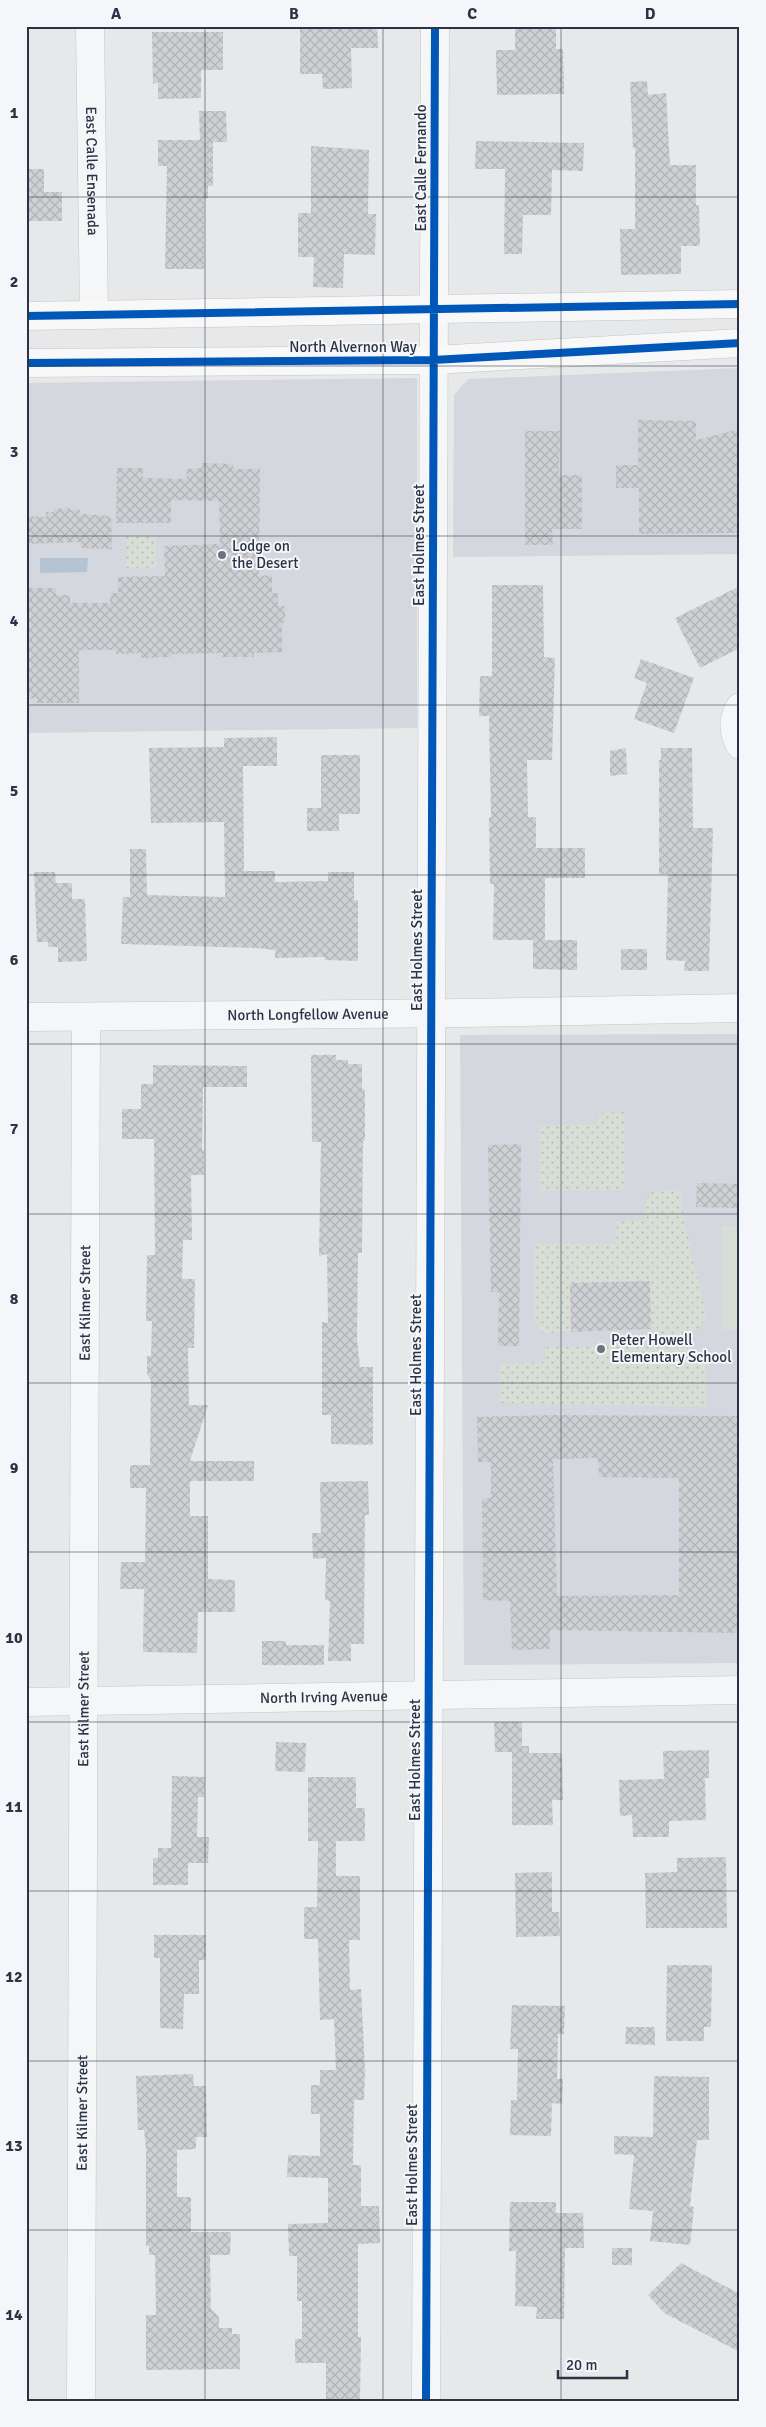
<svg xmlns="http://www.w3.org/2000/svg" width="766" height="2427" font-family="Signika,sans-serif">
<defs>
<pattern id="grass-dots" width="8" height="8" patternUnits="userSpaceOnUse" patternTransform="scale(1.25)"><rect width="8" height="8" fill="#d6ded6"/><path d="M2 2h.1M6 6h.1" fill="none" stroke="#b8bfb9" stroke-width="1.8" stroke-linecap="round"/></pattern>
<pattern id="building-cross-hatch" width="8" height="8" patternUnits="userSpaceOnUse" patternTransform="scale(1.25)"><rect width="8" height="8" fill="#ced0d3"/><path d="M0 0l8 8M0 8l8-8" fill="none" stroke="#b1b3b6"/></pattern>
</defs>
<rect width="100%" height="100%" fill="#e6e8ea"/>
<path fill="#d4d7dd" d="M 740,368 L 740,554 L 453,557 L 454,395 L 468,379 Z
M 417,378 L 417,728 L 26,733 L 26,383 Z
M 740,1034 L 740,1663 L 464,1665 L 460,1035 Z"/>
<path fill="url(#grass-dots)" d="M 126,535 L 156,535 L 157,568 L 126,568 Z
M 624,1112 L 624,1190 L 540,1191 L 540,1126 L 597,1124 L 599,1113 Z
M 682,1190 L 682,1209 L 706,1315 C 695,1342 679,1335 652,1337 L 649,1281 L 570,1283 L 571,1332 L 543,1333 L 535,1321 L 535,1243 L 616,1244 L 616,1221 L 645,1220 L 645,1203 L 651,1191 Z
M 622,1346 L 707,1349 L 707,1407 L 500,1403 L 500,1364 L 545,1362 L 545,1347 Z"/>
<path fill="#d6ded6" d="M 722,1226 L 740,1226 L 740,1329 L 722,1330 Z"/>
<path fill="#b4c4d5" d="M 40,558 L 88,558 L 87,572 L 40,573 Z"/>
<path fill="url(#building-cross-hatch)" fill-rule="evenodd" d="M 300,26 L 377,26 L 378,48 L 351,48 L 352,88 L 323,89 L 322,74 L 300,74 Z
M 515,26 L 556,26 L 556,49 L 563,49 L 564,94 L 497,95 L 496,50 L 515,50 Z
M 152,32 L 223,32 L 223,70 L 201,70 L 201,98 L 158,99 L 158,82 L 153,84 Z
M 647,81 L 648,95 L 666,93 L 670,165 L 696,165 L 696,205 L 699,205 L 700,246 L 681,246 L 681,274 L 621,275 L 620,229 L 635,229 L 635,148 L 633,148 L 630,82 Z
M 199,111 L 226,111 L 227,142 L 213,142 L 213,186 L 208,186 L 208,198 L 204,199 L 204,269 L 165,269 L 167,166 L 158,166 L 158,140 L 200,140 Z
M 476,141 L 584,143 L 583,171 L 552,170 L 551,215 L 523,215 L 522,254 L 504,254 L 505,169 L 475,169 Z
M 311,146 L 369,150 L 368,214 L 376,214 L 375,255 L 344,254 L 343,288 L 313,287 L 314,257 L 298,257 L 298,213 L 311,213 Z
M 26,169 L 44,169 L 44,192 L 62,192 L 62,221 L 26,221 Z
M 638,420 L 696,421 L 696,440 L 740,429 L 740,533 L 639,534 L 639,488 L 616,488 L 616,465 L 638,465 Z
M 525,431 L 560,431 L 559,475 L 582,475 L 582,529 L 552,529 L 553,545 L 525,545 Z
M 202,463 L 233,464 L 234,469 L 260,469 L 259,576 L 272,575 L 272,593 L 278,593 L 278,606 L 285,606 L 285,623 L 282,623 L 282,652 L 254,653 L 254,657 L 223,657 L 223,653 L 172,654 L 172,657 L 141,658 L 141,653 L 116,654 L 116,650 L 79,650 L 79,703 L 37,703 L 37,698 L 26,699 L 26,588 L 56,588 L 56,595 L 70,595 L 70,603 L 110,603 L 110,593 L 118,593 L 118,577 L 165,576 L 164,546 L 220,544 L 219,501 L 171,500 L 171,523 L 116,523 L 117,468 L 143,468 L 143,478 L 187,479 L 186,469 L 202,468 Z
M 70,508 L 70,510 L 80,510 L 80,514 L 111,516 L 112,549 L 81,548 L 81,542 L 26,544 L 26,516 L 46,517 L 46,512 L 54,512 L 54,509 Z
M 492,585 L 543,585 L 544,657 L 555,658 L 552,760 L 527,760 L 528,817 L 536,817 L 536,848 L 585,848 L 585,878 L 545,878 L 545,940 L 577,940 L 577,970 L 533,969 L 533,940 L 493,940 L 494,884 L 490,884 L 489,817 L 491,817 L 489,716 L 479,716 L 480,676 L 492,676 Z
M 740,586 L 740,648 L 700,668 L 675,618 Z
M 641,659 L 694,678 L 674,733 L 634,719 L 647,683 L 634,678 Z
M 277,737 L 277,766 L 243,766 L 244,871 L 275,871 L 275,882 L 328,881 L 328,872 L 354,872 L 354,900 L 358,900 L 358,961 L 325,960 L 325,957 L 275,958 L 275,950 L 257,948 L 121,944 L 123,897 L 130,897 L 130,849 L 146,849 L 147,895 L 225,897 L 224,822 L 151,823 L 149,748 L 224,747 L 224,738 Z
M 626,748 L 627,774 L 610,776 L 610,751 Z
M 661,748 L 692,748 L 693,828 L 713,828 L 709,971 L 684,971 L 685,961 L 666,960 L 668,874 L 659,874 L 659,760 L 661,760 Z
M 321,755 L 360,755 L 360,814 L 339,814 L 339,831 L 307,831 L 307,808 L 321,808 Z
M 34,872 L 55,872 L 56,883 L 72,883 L 72,899 L 85,899 L 87,961 L 58,962 L 58,947 L 48,947 L 48,942 L 37,942 Z
M 621,949 L 647,949 L 647,970 L 621,970 Z
M 311,1055 L 336,1055 L 336,1060 L 348,1060 L 348,1064 L 362,1064 L 362,1089 L 365,1089 L 365,1141 L 363,1141 L 362,1253 L 358,1253 L 357,1340 L 360,1367 L 373,1367 L 373,1445 L 331,1444 L 331,1415 L 322,1415 L 322,1322 L 328,1323 L 327,1254 L 319,1256 L 321,1142 L 312,1142 Z
M 153,1065 L 247,1066 L 247,1087 L 203,1087 L 202,1150 L 204,1150 L 204,1175 L 191,1175 L 192,1240 L 183,1240 L 182,1279 L 195,1279 L 194,1348 L 188,1348 L 189,1405 L 208,1405 L 190,1461 L 254,1461 L 254,1481 L 190,1481 L 190,1516 L 208,1516 L 208,1579 L 235,1580 L 235,1612 L 198,1612 L 197,1653 L 143,1652 L 144,1589 L 120,1589 L 121,1562 L 145,1562 L 146,1488 L 130,1488 L 130,1465 L 150,1465 L 151,1380 L 147,1374 L 147,1356 L 151,1356 L 152,1321 L 146,1321 L 147,1255 L 155,1255 L 154,1139 L 122,1139 L 122,1109 L 141,1109 L 141,1084 L 153,1084 Z
M 521,1144 L 519,1346 L 498,1346 L 499,1292 L 491,1292 L 488,1145 Z
M 697,1183 L 740,1184 L 740,1208 L 696,1207 Z
M 650,1281 L 651,1329 L 571,1332 L 570,1283 Z
M 552,1415 L 740,1416 L 740,1633 L 550,1630 L 550,1649 L 512,1650 L 510,1601 L 483,1600 L 482,1499 L 491,1498 L 491,1462 L 478,1462 L 477,1417 ZM 598,1458 L 599,1477 L 679,1478 L 679,1595 L 557,1596 L 553,1459 Z
M 368,1481 L 369,1515 L 365,1515 L 364,1644 L 351,1644 L 351,1661 L 328,1661 L 330,1601 L 325,1600 L 326,1558 L 313,1559 L 312,1533 L 321,1533 L 320,1482 Z
M 262,1641 L 286,1641 L 286,1645 L 324,1645 L 324,1665 L 262,1665 Z
M 494,1722 L 522,1722 L 522,1746 L 529,1746 L 529,1753 L 562,1753 L 563,1800 L 552,1800 L 553,1825 L 512,1825 L 512,1752 L 495,1752 Z
M 276,1742 L 306,1743 L 305,1772 L 275,1771 Z
M 709,1750 L 709,1778 L 705,1778 L 706,1820 L 669,1821 L 669,1837 L 633,1837 L 632,1815 L 620,1816 L 619,1780 L 664,1779 L 663,1751 Z
M 172,1776 L 205,1777 L 204,1797 L 198,1797 L 197,1837 L 209,1837 L 208,1863 L 188,1863 L 188,1885 L 153,1885 L 153,1858 L 158,1858 L 158,1848 L 171,1848 Z
M 308,1777 L 356,1777 L 356,1808 L 365,1808 L 365,1841 L 336,1841 L 336,1876 L 360,1876 L 360,1940 L 349,1940 L 350,1990 L 361,1989 L 365,2070 L 364,2100 L 354,2100 L 353,2165 L 361,2165 L 361,2206 L 379,2206 L 380,2243 L 358,2244 L 358,2337 L 361,2337 L 360,2401 L 326,2401 L 326,2363 L 295,2363 L 295,2339 L 302,2339 L 302,2301 L 297,2301 L 297,2256 L 289,2256 L 288,2224 L 328,2223 L 328,2178 L 287,2177 L 288,2155 L 320,2156 L 320,2114 L 311,2114 L 311,2085 L 320,2085 L 320,2070 L 336,2070 L 334,2019 L 320,2020 L 318,1939 L 304,1939 L 304,1907 L 317,1907 L 318,1841 L 308,1841 Z
M 726,1857 L 727,1928 L 646,1928 L 645,1873 L 677,1872 L 677,1858 Z
M 552,1872 L 552,1912 L 559,1912 L 560,1936 L 516,1937 L 515,1873 Z
M 154,1935 L 206,1935 L 206,1960 L 199,1960 L 199,1994 L 184,1994 L 183,2029 L 160,2028 L 160,1958 L 154,1958 Z
M 667,1965 L 712,1965 L 711,2027 L 704,2027 L 704,2041 L 666,2041 Z
M 512,2005 L 565,2006 L 564,2034 L 558,2034 L 557,2079 L 563,2079 L 562,2104 L 552,2103 L 551,2136 L 510,2135 L 511,2100 L 517,2100 L 518,2049 L 510,2049 Z
M 626,2027 L 655,2027 L 655,2045 L 625,2044 Z
M 193,2074 L 194,2086 L 206,2086 L 207,2137 L 196,2137 L 196,2149 L 177,2150 L 177,2197 L 191,2197 L 191,2232 L 231,2232 L 230,2255 L 210,2255 L 211,2309 L 219,2317 L 219,2328 L 232,2328 L 232,2334 L 240,2334 L 240,2369 L 146,2370 L 146,2315 L 156,2315 L 155,2255 L 149,2255 L 149,2246 L 146,2246 L 146,2149 L 144,2130 L 138,2130 L 136,2076 Z
M 654,2076 L 709,2077 L 709,2140 L 697,2140 L 690,2206 L 694,2207 L 690,2245 L 650,2241 L 653,2211 L 629,2209 L 634,2155 L 614,2154 L 614,2136 L 653,2137 Z
M 510,2202 L 556,2202 L 556,2213 L 583,2213 L 584,2248 L 565,2248 L 564,2319 L 536,2319 L 537,2307 L 515,2306 L 516,2251 L 509,2251 Z
M 612,2248 L 632,2248 L 632,2265 L 612,2265 Z
M 681,2263 L 740,2294 L 740,2352 L 664,2313 L 648,2295 Z"/>
<g fill="none" stroke-linecap="round" stroke-linejoin="round">
<defs>
<g id="minor">
<path id="s1" d="M 90,26 L 94,315"/>
<path d="M 740,707 C 732,720 733,732 740,745"/>
<path id="s2" d="M 26,1017 L 464,1013 L 740,1008"/>
<path id="s3" d="M 26,1702 L 740,1690"/>
<path id="s4" d="M 81,2401 L 86,1017"/>
<path d="M 426,2401 L 435,26"/>
</g>
<path id="major" d="M 26,316 L 740,304
M 26,363 L 433,360 L 740,343"/>
</defs>
<use href="#minor" stroke="#c4c6c8" stroke-width="29"/>
<use href="#major" stroke="#c2c5c8" stroke-width="29"/>
<use href="#minor" stroke="#f5f6f7" stroke-width="28"/>
<use href="#major" stroke="#f8f8f8" stroke-width="28"/>
<defs>
<path id="cycleway" d="M 26,316 L 740,304
M 26,363 L 433,360 L 740,343
M 426,2401 L 435,26"/>
</defs>
<use href="#cycleway" stroke="#f4f6f9" stroke-width="11"/>
<use href="#cycleway" stroke="#0057b8" stroke-width="8"/>
</g>
<path fill="none" stroke="#2b3445" stroke-width="1" stroke-opacity="0.55" d="M 205,26 L 205,2401M 383,26 L 383,2401M 561,26 L 561,2401M 26,197 L 740,197M 26,366 L 740,366M 26,536 L 740,536M 26,705 L 740,705M 26,875 L 740,875M 26,1044 L 740,1044M 26,1214 L 740,1214M 26,1383 L 740,1383M 26,1552 L 740,1552M 26,1722 L 740,1722M 26,1891 L 740,1891M 26,2061 L 740,2061M 26,2230 L 740,2230"/>
<g fill="#6c737f" stroke="#f4f6f9" stroke-width="2">
<circle cx="222" cy="555" r="5"/>
<circle cx="601" cy="1349" r="5"/>
</g>
<g text-anchor="middle" stroke-width="4" stroke-linejoin="round" paint-order="stroke">
<g font-size="15" fill="#2b3445" stroke="#f4f6f9">
<text transform="translate(421 168) rotate(-90)" y="5">East Calle Fernando</text>
<text dy="5" stroke="none"><textPath href="#s1" startOffset="145">East Calle Ensenada</textPath></text>
<text x="353" y="352">North Alvernon Way</text>
<text transform="translate(419 545) rotate(-90)" y="5">East Holmes Street</text>
<text transform="translate(417 950) rotate(-90)" y="5">East Holmes Street</text>
<text dy="5" stroke="none"><textPath href="#s2" startOffset="282">North Longfellow Avenue</textPath></text>
<text dy="5" stroke="none"><textPath href="#s4" startOffset="1098">East Kilmer Street</textPath></text>
<text transform="translate(416 1355) rotate(-90)" y="5">East Holmes Street</text>
<text dy="5" stroke="none"><textPath href="#s3" startOffset="298">North Irving Avenue</textPath></text>
<text dy="5" stroke="none"><textPath href="#s4" startOffset="692">East Kilmer Street</textPath></text>
<text transform="translate(415 1760) rotate(-90)" y="5">East Holmes Street</text>
<text dy="5" stroke="none"><textPath href="#s4" startOffset="288">East Kilmer Street</textPath></text>
<text transform="translate(412 2165) rotate(-90)" y="5">East Holmes Street</text>
</g>
<g font-size="15" fill="#2b3445" stroke="#f4f6f9" text-anchor="start">
<text x="232" y="551">Lodge on<tspan x="232" dy="17">the Desert</tspan></text>
<text x="611" y="1345">Peter Howell<tspan x="611" dy="17">Elementary School</tspan></text>
</g>
</g>
<rect width="766" height="2427" fill="none" stroke="#f4f6f9" stroke-width="55"/>
<path d="M558 2370v8h69v-8" fill="none" stroke="#2b3445" stroke-width="2.5"/>
<text x="566" y="2370" font-size="15" fill="#2b3445" stroke="#f4f6f9" stroke-width="4" paint-order="stroke">20 m</text>
<rect x="28" y="28" width="710" height="2372" fill="none" stroke="#2b3445" stroke-width="2"/>
<g font-size="16" text-anchor="middle" font-weight="bold" fill="#2b3445">
<text x="116" y="19">A</text>
<text x="294" y="19">B</text>
<text x="472" y="19">C</text>
<text x="650" y="19">D</text>
<text x="14" y="118">1</text>
<text x="14" y="287">2</text>
<text x="14" y="457">3</text>
<text x="14" y="626">4</text>
<text x="14" y="796">5</text>
<text x="14" y="965">6</text>
<text x="14" y="1134">7</text>
<text x="14" y="1304">8</text>
<text x="14" y="1473">9</text>
<text x="14" y="1643">10</text>
<text x="14" y="1812">11</text>
<text x="14" y="1982">12</text>
<text x="14" y="2151">13</text>
<text x="14" y="2320">14</text>
</g>
</svg>
